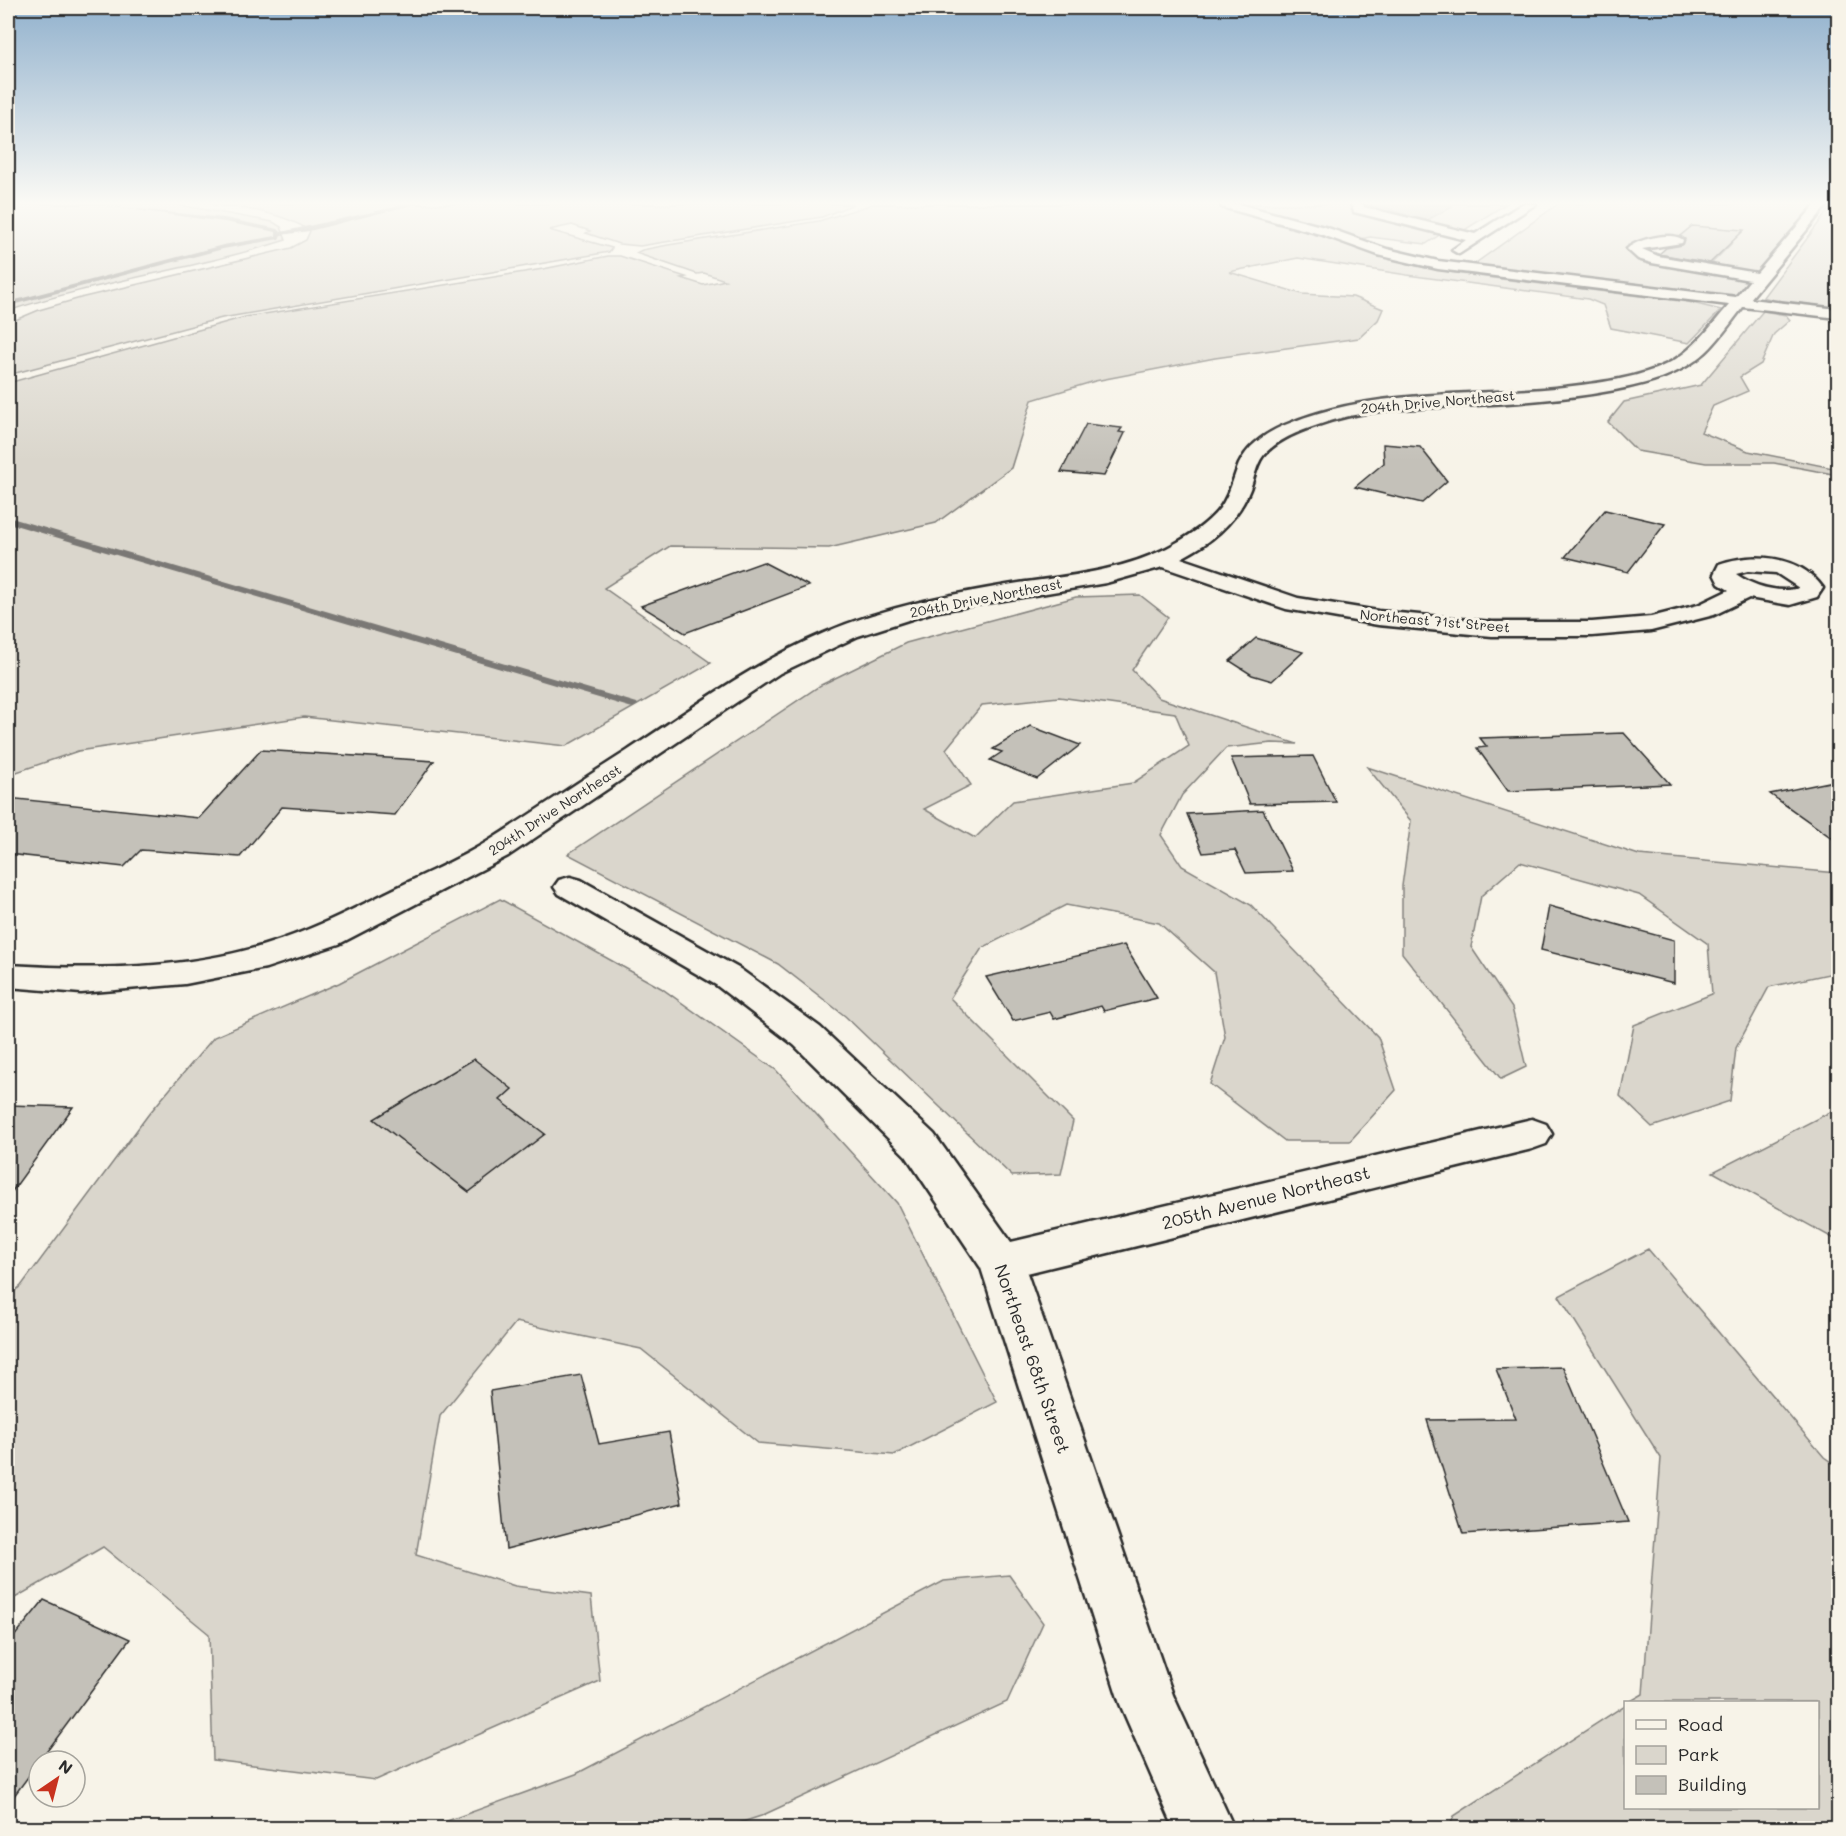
<svg xmlns="http://www.w3.org/2000/svg" width="1846" height="1836" font-family="Mali,sans-serif">
<rect width="100%" height="100%" fill="#f7f3e8"/>
<filter id="ink" filterUnits="userSpaceOnUse"><feTurbulence type="fractalNoise" baseFrequency=".0167" numOctaves="2"/><feDisplacementMap in="SourceGraphic" scale="12" xChannelSelector="R" yChannelSelector="G"/><feConvolveMatrix kernelMatrix="1 2 1 2 8 2 1 2 1" color-interpolation-filters="sRGB"/></filter>
<g filter="url(#ink)">
<path fill="#dad6cc" stroke="#82807c" stroke-width="1.5" fill-rule="evenodd" d="M 8,204 L 174,204 L 273,222 L 281,227 L 286,240 C 195,269 99,281 8,311 Z
M 210,204 L 854,204 L 822,217 L 640,246 L 619,244 L 586,233 L 590,231 L 572,225 L 549,230 L 612,248 L 609,252 L 222,318 L 8,375 L 8,323 L 39,310 L 84,297 L 291,248 L 306,240 L 310,231 C 283,212 242,208 210,204 Z
M 873,204 L 1506,204 L 1455,236 L 1441,234 L 1426,244 L 1370,237 L 1341,243 L 1416,266 L 1461,274 L 1688,302 L 1721,310 L 1689,343 L 1611,328 L 1603,305 L 1588,299 L 1407,275 L 1298,258 L 1229,272 L 1302,294 L 1353,297 L 1383,309 L 1378,320 L 1359,338 L 1215,358 L 1095,381 L 1032,400 L 1011,468 L 936,523 L 829,548 L 670,546 L 604,588 L 711,663 L 566,746 L 304,717 L 78,751 L 8,775 L 8,383 L 245,317 L 543,269 L 608,256 L 620,256 L 686,277 L 681,278 L 703,285 L 725,280 L 704,273 L 697,274 L 636,253 L 642,250 L 668,245 L 819,221 Z
M 1558,204 L 1815,204 L 1753,275 L 1709,266 L 1731,244 C 1696,239 1662,235 1628,245 L 1629,250 L 1751,278 L 1737,294 L 1723,295 L 1473,265 Z
M 1833,204 L 1838,204 L 1838,308 L 1780,302 L 1763,297 Z
M 1763,311 L 1786,315 L 1790,320 L 1774,334 L 1761,364 L 1740,377 L 1748,391 L 1713,406 L 1701,432 L 1748,451 L 1838,469 L 1838,475 L 1774,463 L 1706,463 L 1637,451 L 1608,422 L 1624,402 L 1701,385 Z
M 1140,595 L 1168,617 L 1132,670 L 1159,698 L 1297,744 L 1272,743 L 1226,748 L 1182,795 L 1161,835 L 1182,866 L 1251,905 L 1378,1037 L 1396,1090 L 1350,1141 L 1285,1141 L 1210,1084 L 1225,1037 L 1214,972 L 1159,923 L 1066,905 L 982,948 L 950,998 L 1073,1121 L 1061,1174 L 1012,1176 L 845,1016 L 778,964 L 568,854 L 821,685 L 906,643 L 1076,597 ZM 1059,697 L 1175,713 L 1189,746 L 1133,783 L 1013,801 L 975,838 L 924,809 L 971,785 L 946,749 L 982,705 Z
M 1367,767 L 1639,855 L 1838,873 L 1838,972 L 1769,987 L 1736,1048 L 1730,1101 L 1652,1127 L 1620,1096 L 1634,1025 L 1712,994 L 1708,944 L 1639,895 L 1520,862 L 1481,896 L 1471,947 L 1512,1008 L 1526,1067 L 1501,1079 L 1402,953 L 1402,886 L 1411,821 Z
M 500,899 L 661,988 L 776,1070 L 897,1203 L 997,1402 L 894,1455 L 758,1443 L 641,1349 L 516,1322 L 440,1416 L 416,1555 L 515,1586 L 591,1596 L 600,1681 L 376,1780 L 213,1760 L 209,1634 L 103,1547 L 8,1602 L 8,1296 L 21,1286 L 148,1115 L 214,1037 L 339,983 Z
M 1832,1111 L 1838,1112 L 1838,1241 L 1713,1172 Z
M 1648,1249 L 1824,1457 L 1838,1467 L 1838,1828 L 1449,1828 L 1454,1816 L 1625,1705 L 1626,1808 L 1818,1808 L 1818,1702 L 1629,1702 L 1643,1694 L 1661,1458 L 1559,1296 Z
M 1009,1575 L 1043,1623 L 1007,1702 L 761,1816 L 724,1828 L 428,1828 L 576,1774 L 944,1581 Z"/>
<path fill="#afaca4" stroke="#7a7874" stroke-width="1.5" d="M 1363,204 L 1446,204 L 1452,206 L 1428,220 L 1416,219 L 1386,208 Z"/>
<g fill="none" stroke-linecap="round" stroke-linejoin="round">
<path fill="#7a7874" fill-rule="evenodd" d="M 89,204 L 225,218 L 278,229 L 281,232 L 409,204 L 416,204 L 309,231 L 281,235 L 279,239 L 223,249 L 8,306 L 8,302 L 223,245 L 276,236 L 276,232 L 225,222 Z
M 8,517 L 637,703 L 638,705 L 633,708 L 629,707 L 8,523 Z"/>
</g>
<path fill="#c4c1b9" stroke="#2b2b2b" stroke-width="1.5" d="M 1692,226 L 1744,230 L 1710,263 L 1659,254 L 1666,248 L 1682,245 L 1685,239 L 1680,236 Z
M 1086,424 L 1122,428 L 1119,432 L 1125,433 L 1104,476 L 1061,472 Z
M 1383,444 L 1420,447 L 1447,481 L 1422,503 L 1355,487 L 1384,463 Z
M 1605,510 L 1665,524 L 1628,572 L 1565,557 Z
M 763,562 L 809,586 L 685,633 L 641,606 Z
M 1256,638 L 1303,652 L 1272,681 L 1252,675 L 1230,661 Z
M 1030,726 L 1080,745 L 1037,779 L 990,760 L 1002,752 L 993,749 Z
M 1624,733 L 1670,784 L 1508,791 L 1477,748 L 1487,747 L 1480,738 Z
M 261,750 L 434,761 L 395,815 L 282,807 L 240,857 L 141,850 L 124,867 L 8,854 L 8,798 L 199,818 Z
M 1313,756 L 1336,802 L 1250,804 L 1231,758 Z
M 1839,780 L 1839,843 L 1770,794 Z
M 1263,810 L 1293,871 L 1246,873 L 1235,850 L 1203,853 L 1187,814 Z
M 1549,906 L 1674,940 L 1674,983 L 1541,950 Z
M 1124,945 L 1157,998 L 1104,1011 L 1101,1006 L 1054,1019 L 1050,1012 L 1013,1021 L 986,977 Z
M 474,1059 L 512,1089 L 500,1100 L 545,1134 L 469,1192 L 374,1119 Z
M 8,1105 L 73,1107 L 8,1197 Z
M 1563,1367 L 1628,1522 L 1463,1534 L 1427,1420 L 1516,1419 L 1496,1369 Z
M 581,1375 L 599,1444 L 669,1432 L 682,1503 L 506,1549 L 490,1391 Z
M 44,1600 L 130,1639 L 8,1804 L 8,1644 Z"/>
<g fill="none" stroke-linecap="round" stroke-linejoin="round">
<defs>
<path id="minor" d="M 1220,204 L 1239,204 L 1328,228 L 1387,249 L 1438,261 L 1736,297 L 1750,280 L 1652,263 L 1638,259 L 1627,249 C 1637,239 1673,231 1683,240 L 1682,243 L 1642,249 L 1658,256 L 1757,273 L 1816,204 L 1828,204 L 1750,299 L 1838,309 L 1838,318 L 1743,307 C 1731,322 1720,339 1706,352 C 1681,375 1646,384 1615,390 C 1562,400 1510,403 1457,406 C 1410,408 1362,409 1318,425 C 1299,431 1276,440 1263,456 C 1256,465 1254,479 1250,489 C 1237,522 1211,543 1181,558 L 1298,598 L 1378,611 L 1492,622 L 1592,622 L 1651,617 L 1698,605 L 1729,590 L 1719,584 L 1714,574 L 1719,564 C 1754,552 1800,555 1823,588 L 1817,597 L 1790,605 L 1749,598 L 1714,615 L 1651,631 L 1592,636 L 1492,636 L 1378,625 L 1286,609 L 1163,567 L 1106,583 L 933,612 L 858,636 L 780,673 L 508,856 L 339,944 L 266,968 L 185,984 L 81,993 L 8,987 L 8,965 C 93,970 183,970 265,945 C 308,932 347,912 388,892 C 422,875 458,860 490,840 C 536,811 581,780 627,751 C 691,709 753,663 824,633 C 887,606 952,594 1019,583 C 1069,576 1121,571 1167,548 C 1186,538 1207,525 1220,508 C 1230,494 1233,479 1239,464 C 1249,443 1269,431 1290,423 C 1375,388 1474,397 1564,387 C 1598,383 1636,379 1667,364 C 1693,351 1710,327 1729,305 L 1438,269 L 1378,255 L 1320,234 L 1222,207 ZM 1748,571 L 1776,573 L 1799,588 C 1779,594 1752,586 1736,574 Z
M 1351,204 L 1363,204 L 1364,207 L 1475,234 L 1522,204 L 1536,204 L 1459,254 L 1452,250 L 1466,240 L 1354,212 Z
M 570,877 L 581,880 L 740,969 L 820,1027 L 934,1134 L 1011,1242 L 1532,1119 L 1546,1124 L 1552,1134 L 1546,1144 L 1532,1149 L 1027,1273 L 1173,1695 L 1234,1828 L 1174,1828 L 1120,1704 L 981,1268 L 906,1156 L 794,1045 L 716,985 L 559,894 L 554,887 L 559,880 Z"/>
</defs>
<use href="#minor" stroke="#2b2b2b" stroke-width="5"/>
<use href="#minor" fill="#f7f3e8" fill-rule="evenodd"/>
</g>
</g>
<linearGradient id="sky" x2="0" y2="1"><stop stop-color="#91b1cd"/><stop offset="0.44" stop-color="#fbfaf5"/><stop offset="1" stop-color="#fbfaf5" stop-opacity="0"/></linearGradient>
<rect width="1846" height="461" fill="url(#sky)"/>
<g text-anchor="middle" stroke-width="6" stroke-linejoin="round" paint-order="stroke">
<g font-size="14" fill="#2b2b2b" stroke="#f7f3e8">
<text transform="translate(1438 402) rotate(-5)" y="5">204th Drive Northeast</text>
<text transform="translate(986 598) rotate(-11)" y="5">204th Drive Northeast</text>
<text transform="translate(1435 621) rotate(5)" y="5">Northeast 71st Street</text>
<text transform="translate(555 810) rotate(-33)" y="5">204th Drive Northeast</text>
</g>
<g font-size="18" fill="#2b2b2b" stroke="#f7f3e8">
<text transform="translate(1266 1198) rotate(-14)" y="6">205th Avenue Northeast</text>
<text transform="translate(1032 1359) rotate(71)" y="6">Northeast 68th Street</text>
</g>
</g>
<rect width="1846" height="1836" fill="none" stroke="#f7f3e8" stroke-width="30"/>
<rect x="15" y="15" width="1816" height="1806" fill="none" stroke="#2b2b2b" stroke-width="2" filter="url(#ink)"/>
<rect x="1624" y="1701" width="195" height="108" fill="#f7f3e8" stroke="#a5a39c" stroke-width="1.5"/>
<rect x="1636" y="1720" width="30" height="9" fill="#f7f3e8" stroke="#a5a39c" stroke-width="1.5"/>
<text x="1678" y="1731" font-size="18" fill="#2b2b2b">Road</text>
<rect x="1636" y="1746" width="30" height="18" fill="#dad6cc" stroke="#a5a39c" stroke-width="1.5"/>
<text x="1678" y="1761" font-size="18" fill="#2b2b2b">Park</text>
<rect x="1636" y="1776" width="30" height="18" fill="#c4c1b9" stroke="#a5a39c" stroke-width="1.5"/>
<text x="1678" y="1791" font-size="18" fill="#2b2b2b">Building</text>
<g transform="translate(57 1779) rotate(35)"><circle r="28" fill="#f7f3e8" stroke="#a5a39c" stroke-width="1.5"/>
<path d="M0-4.5L10 22L0 15L-10 22Z" fill="#c8321e"/>
<text y="-9" font-size="16" font-weight="bold" text-anchor="middle" fill="#2b2b2b">N</text>
</g>
</svg>
